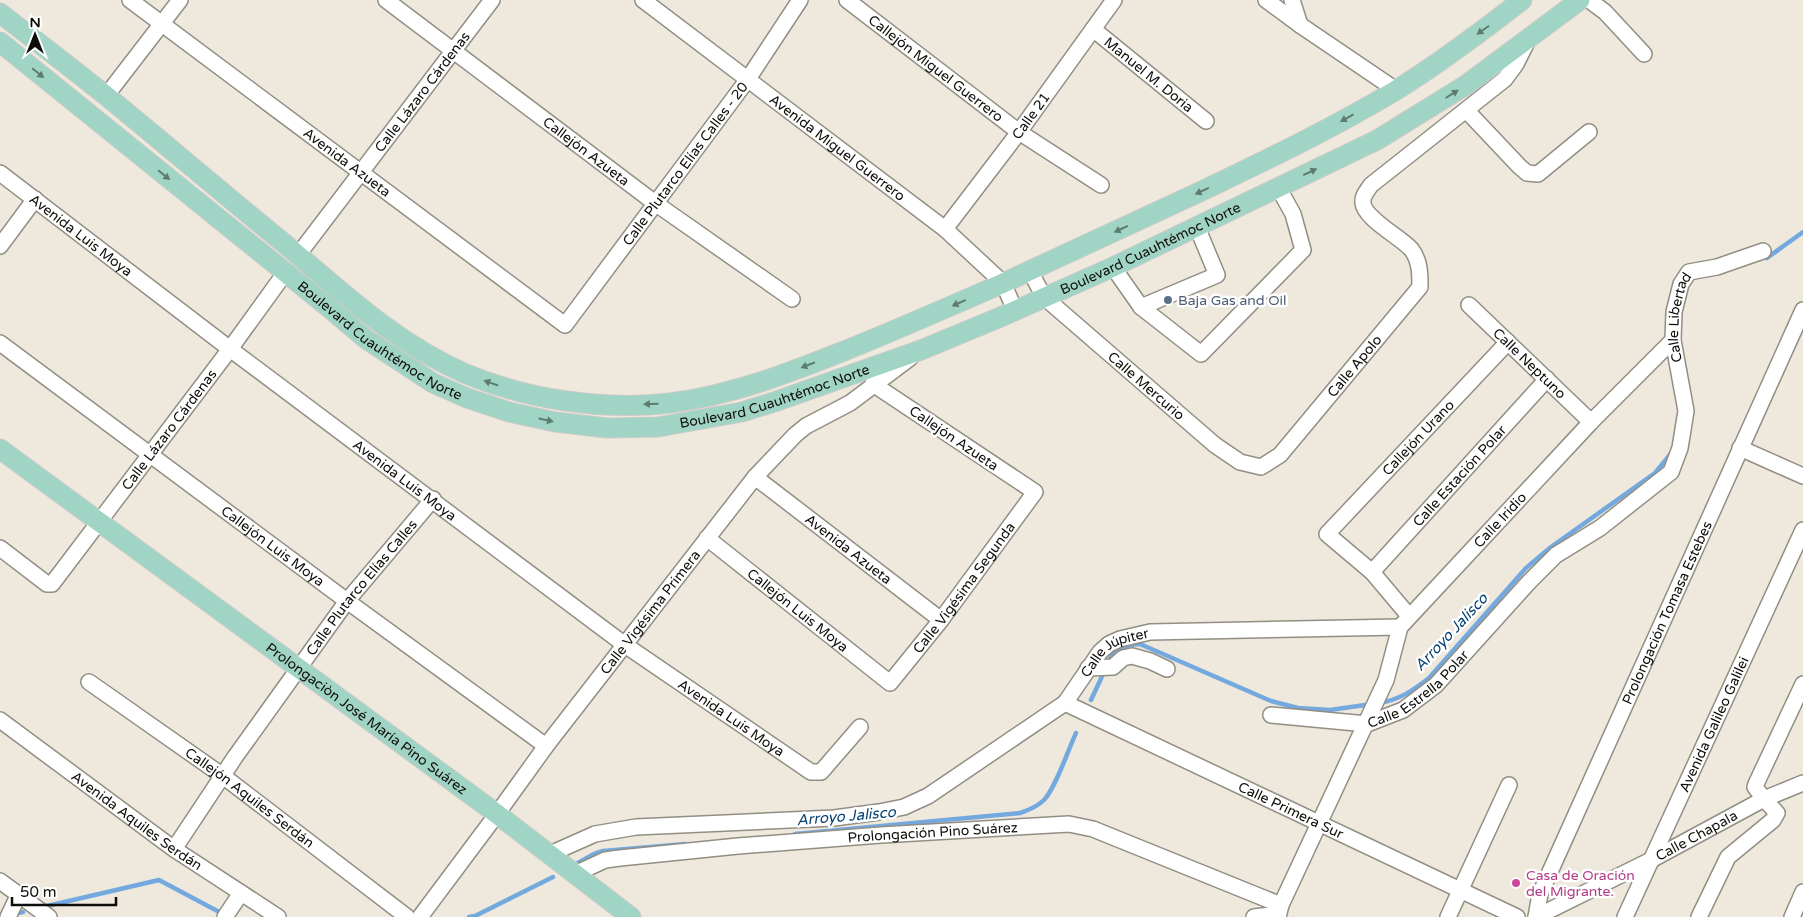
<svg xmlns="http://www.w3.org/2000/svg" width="1803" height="917" font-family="'Varela Round',sans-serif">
<rect width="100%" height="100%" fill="#eee9dc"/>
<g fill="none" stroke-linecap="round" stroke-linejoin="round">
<path stroke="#74a9e0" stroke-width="4.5" d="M 1767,258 L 1803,232
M 1107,664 C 1114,649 1124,645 1140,644 L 1271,701 L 1298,708 L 1330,710 L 1372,704
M 1091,700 L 1104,672
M 1379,703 C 1399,700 1414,690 1429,678 L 1526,568 L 1551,547 L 1655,473 L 1673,451
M 795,834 L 1020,813 C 1029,810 1037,807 1044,800 C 1056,787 1068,750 1076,733
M 576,864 L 594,854 L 603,851 L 685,844
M 43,907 L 159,880 L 223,914
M 13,914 L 23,912
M 469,917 L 475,916 L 553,877"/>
<defs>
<g id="minor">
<path id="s1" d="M 130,0 L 565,325 L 748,79 L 800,0"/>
<path id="s2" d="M 386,0 L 655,203 L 792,299"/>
<path id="s3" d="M 643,0 L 945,229 L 1003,283 L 1015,310"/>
<path id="s4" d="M 847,0 L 1019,132 L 1101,185"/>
<path d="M 1266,0 L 1300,25 L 1396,90"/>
<path d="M 1292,0 L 1300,25"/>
<path d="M 1589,0 L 1605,12 L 1644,54"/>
<path id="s5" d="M 1093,29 L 1206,121"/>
<path d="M 106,96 L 180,0"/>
<path d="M 1467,111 L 1519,166 L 1527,173 L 1538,174 L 1589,132"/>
<path id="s6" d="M 0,173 L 230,349 L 625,645 L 811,772 L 821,772 L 860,727"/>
<path id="s7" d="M 945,229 L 1019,132 L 1114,0"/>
<path d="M 0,246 L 35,199"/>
<path id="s8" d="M 298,255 L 492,0"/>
<path d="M 1113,267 L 1141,307 L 1217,275 L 1197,227"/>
<path id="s9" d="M 1030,271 L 1044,297 L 1215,445 L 1240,462 L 1261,467 L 1280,455 L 1420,287 C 1420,274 1420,260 1411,249 C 1400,237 1364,218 1363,203 C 1362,196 1367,191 1371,185 L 1505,79 L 1516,64 L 1529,38"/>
<path id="s10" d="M 1469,305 L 1591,422"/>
<path d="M 1141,307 L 1201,354 L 1303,250 L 1293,214 L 1278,187"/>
<path id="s11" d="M 0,343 L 347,601 L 546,746"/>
<path d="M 1740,448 L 1803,476"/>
<path id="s12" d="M 755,477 L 941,620"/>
<path id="s13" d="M 707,538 L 890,683 L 941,620 L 1035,492 L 873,384"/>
<path id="s14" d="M 0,548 L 47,584 L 52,584 L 230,349 L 285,273"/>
<path id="s15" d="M 1372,572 L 1547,379"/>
<path id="s16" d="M 1409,616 L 1372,572 L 1327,534 L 1508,342"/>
<path d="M 1088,668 L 1113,667 L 1123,658 L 1132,656 L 1150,661 L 1167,669"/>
<path id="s17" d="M 89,682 L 223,776 L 407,917"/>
<path id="s18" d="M 1065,703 L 1517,917"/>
<path id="s19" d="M 1271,715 L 1367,724 L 1403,710 L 1436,685 L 1529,582 L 1556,555 L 1600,528 L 1671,472 L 1680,448 L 1686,411 L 1673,340 L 1674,312 L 1681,284 L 1689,272 L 1717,267 L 1763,251"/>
<path id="s20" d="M 0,720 L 174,849 L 278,917"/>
<path id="s21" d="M 174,849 L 235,757 L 347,601 L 433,499"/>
<path id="s22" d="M 550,854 L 595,834 L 636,827 L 834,818 L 879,812 L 904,807 L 928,796 L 1065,703 L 1100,652 L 1109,644 L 1120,639 L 1150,632 L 1400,627"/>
<path id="s23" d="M 575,874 L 605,860 L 620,858 L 738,846 L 881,835 L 1069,824 L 1093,829 L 1281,905"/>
<path d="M 0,881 L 49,917"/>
<path d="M 8,917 L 19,894"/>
<path d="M 225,917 L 241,893"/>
<path id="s24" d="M 420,917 L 497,814 L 546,746 L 755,477 L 795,435 L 806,426 L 850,403 L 910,358"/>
<path d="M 1254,917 L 1278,914"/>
<path id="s25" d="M 1278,917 L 1281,905 L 1386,680 L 1400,627 L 1591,422 L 1673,340"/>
<path d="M 1448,917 L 1509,785"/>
<path id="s26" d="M 1536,917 L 1540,894 L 1803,310"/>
<path id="s27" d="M 1536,917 L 1651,860 L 1764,799 L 1803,783"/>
<path id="s28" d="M 1625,917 L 1803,530"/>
<path d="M 1699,917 L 1728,857 L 1773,820 L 1777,813 L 1764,799 L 1755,787 L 1756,784 L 1803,684"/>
<path d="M 1792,917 L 1803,892"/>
</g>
<g id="major">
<path d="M 0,13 C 35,40 70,67 104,94 C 163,142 221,192 280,240 C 338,288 393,342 464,373 C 525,399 603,411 670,403 C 734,395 794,371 854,347 C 903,327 951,306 999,285 C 1069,253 1138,221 1206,189 C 1270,158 1333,128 1393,92 C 1437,65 1481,32 1522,0"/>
<path id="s29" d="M 0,42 L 327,306 L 366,339 L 433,383 L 467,398 L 509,412 L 555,422 L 607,428 L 658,427 L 742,412 L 777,401 L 921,350 L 1003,316 L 1113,267 L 1377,140 L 1466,85 L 1580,0"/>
<path id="s30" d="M 0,449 L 497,814 L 631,917"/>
</g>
</defs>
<use href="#minor" stroke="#928e83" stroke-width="18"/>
<use href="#major" stroke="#cacac9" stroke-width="21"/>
<use href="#minor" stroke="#fff" stroke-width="15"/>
<use href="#major" stroke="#a0d5c6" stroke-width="19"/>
</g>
<defs><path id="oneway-solid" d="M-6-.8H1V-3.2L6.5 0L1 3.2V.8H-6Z" transform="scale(1.25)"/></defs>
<g fill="#5e7b71">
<use href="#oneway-solid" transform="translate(1483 30) rotate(145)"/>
<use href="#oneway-solid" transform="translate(38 73) rotate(39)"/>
<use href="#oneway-solid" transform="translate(1452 94) rotate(-32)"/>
<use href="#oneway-solid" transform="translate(1347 118) rotate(151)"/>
<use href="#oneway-solid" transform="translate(1310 172) rotate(-25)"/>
<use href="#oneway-solid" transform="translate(164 175) rotate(39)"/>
<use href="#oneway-solid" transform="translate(1202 191) rotate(155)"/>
<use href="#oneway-solid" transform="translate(1121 229) rotate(155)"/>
<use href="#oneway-solid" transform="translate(959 303) rotate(156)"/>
<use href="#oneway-solid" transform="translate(808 365) rotate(159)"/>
<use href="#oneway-solid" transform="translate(491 383) rotate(-161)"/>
<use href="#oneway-solid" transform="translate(651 404) rotate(178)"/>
<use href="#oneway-solid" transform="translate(546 420) rotate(12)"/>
</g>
<circle fill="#5c6f8a" stroke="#fff" stroke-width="2" cx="1168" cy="300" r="5"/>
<circle fill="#d1479c" stroke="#fff" stroke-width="2" cx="1516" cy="883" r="5"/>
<g text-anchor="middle" stroke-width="5" stroke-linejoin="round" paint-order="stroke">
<g font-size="14" fill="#0e0d09" stroke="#fff">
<text dy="5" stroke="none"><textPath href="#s4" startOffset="112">Callejón Miguel Guerrero</textPath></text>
<text dy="5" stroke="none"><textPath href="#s5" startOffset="72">Manuel M. Doria</textPath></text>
<text dy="5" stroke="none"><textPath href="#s8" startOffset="205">Calle Lázaro Cárdenas</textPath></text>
<text dy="5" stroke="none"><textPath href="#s7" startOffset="142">Calle 21</textPath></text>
<text dy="5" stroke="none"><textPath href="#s3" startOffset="244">Avenida Miguel Guerrero</textPath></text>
<text dy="5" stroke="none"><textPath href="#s2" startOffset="251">Callejón Azueta</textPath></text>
<text dy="5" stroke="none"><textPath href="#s1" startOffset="271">Avenida Azueta</textPath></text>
<text dy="5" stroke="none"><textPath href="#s1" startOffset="744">Calle Plutarco Elías Calles - 20</textPath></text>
<text dy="5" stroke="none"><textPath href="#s6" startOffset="102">Avenida Luis Moya</textPath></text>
<text dy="5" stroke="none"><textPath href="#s29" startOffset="1309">Boulevard Cuauhtémoc Norte</textPath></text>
<text dy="5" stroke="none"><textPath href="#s19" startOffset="654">Calle Libertad</textPath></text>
<text dy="5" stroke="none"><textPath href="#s29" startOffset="484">Boulevard Cuauhtémoc Norte</textPath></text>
<text dy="5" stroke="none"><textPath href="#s10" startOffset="84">Calle Neptuno</textPath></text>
<text dy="5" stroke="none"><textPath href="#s9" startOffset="446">Calle Apolo</textPath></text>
<text dy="5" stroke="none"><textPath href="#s9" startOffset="165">Calle Mercurio</textPath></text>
<text dy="5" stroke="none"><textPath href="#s29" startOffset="904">Boulevard Cuauhtémoc Norte</textPath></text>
<text dy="5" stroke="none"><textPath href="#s14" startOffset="258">Calle Lázaro Cárdenas</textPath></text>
<text transform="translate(954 438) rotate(34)" y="5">Callejón Azueta</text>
<text dy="5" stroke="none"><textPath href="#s16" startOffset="249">Callejón Urano</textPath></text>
<text dy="5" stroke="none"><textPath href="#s15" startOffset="130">Calle Estación Polar</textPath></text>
<text dy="5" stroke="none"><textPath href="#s6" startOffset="508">Avenida Luis Moya</textPath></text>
<text dy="5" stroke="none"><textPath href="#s25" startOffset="462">Calle Iridio</textPath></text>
<text dy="5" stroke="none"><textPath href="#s11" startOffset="340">Callejón Luis Moya</textPath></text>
<text dy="5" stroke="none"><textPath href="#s12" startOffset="118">Avenida Azueta</textPath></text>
<text dy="5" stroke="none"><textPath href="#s21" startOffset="322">Calle Plutarco Elías Calles</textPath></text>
<text dy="5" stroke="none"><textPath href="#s13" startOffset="354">Calle Vigésima Segunda</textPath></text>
<text dy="5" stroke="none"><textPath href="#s13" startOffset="116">Callejón Luis Moya</textPath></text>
<text dy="5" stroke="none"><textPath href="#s24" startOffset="382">Calle Vigésima Primera</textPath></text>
<text dy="5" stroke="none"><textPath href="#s26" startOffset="332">Prolongación Tomasa Estebes</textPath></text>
<text dy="5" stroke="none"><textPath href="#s22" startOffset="626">Calle Júpiter</textPath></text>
<text dy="5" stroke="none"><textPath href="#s19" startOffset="159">Calle Estrella Polar</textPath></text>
<text dy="5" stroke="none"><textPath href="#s30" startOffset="455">Prolongaciòn José María Pino Suárez</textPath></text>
<text dy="5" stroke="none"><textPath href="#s6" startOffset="912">Avenida Luis Moya</textPath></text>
<text dy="5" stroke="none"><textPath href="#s28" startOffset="212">Avenida Galileo Galilei</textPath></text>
<text dy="5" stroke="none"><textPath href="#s17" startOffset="198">Callejón Aquiles Serdán</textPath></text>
<text dy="5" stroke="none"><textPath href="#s18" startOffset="250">Calle Primera Sur</textPath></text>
<text dy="5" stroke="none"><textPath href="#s20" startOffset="170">Avenida Aquiles Serdán</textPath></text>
<text dy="5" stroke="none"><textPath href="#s23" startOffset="362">Prolongación Pino Suárez</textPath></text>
<text dy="5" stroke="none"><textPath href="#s27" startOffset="180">Calle Chapala</textPath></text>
</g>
<g font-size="14" fill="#4e5e75" stroke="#fff" text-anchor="start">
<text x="1178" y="305">Baja Gas and Oil</text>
</g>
<g font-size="14" fill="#b23c85" stroke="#fff" text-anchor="start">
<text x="1526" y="880">Casa de Oración<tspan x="1526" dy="16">del Migrante.</tspan></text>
</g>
<g font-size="15" font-style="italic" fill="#054173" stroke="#fff">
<text transform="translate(1451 632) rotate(-47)" y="5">Arroyo Jalisco</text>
<text transform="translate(846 816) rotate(-5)" y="5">Arroyo Jalisco</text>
</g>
</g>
<g transform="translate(35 35)" stroke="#ffffff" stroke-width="4" paint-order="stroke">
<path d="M0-4L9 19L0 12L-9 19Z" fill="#0e0d09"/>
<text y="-8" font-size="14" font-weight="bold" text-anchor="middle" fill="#0e0d09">N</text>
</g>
<path d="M12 897v8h104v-8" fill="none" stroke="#0e0d09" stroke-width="2.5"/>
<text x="20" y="897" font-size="15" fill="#0e0d09" stroke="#ffffff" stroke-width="4" paint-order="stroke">50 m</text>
</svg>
